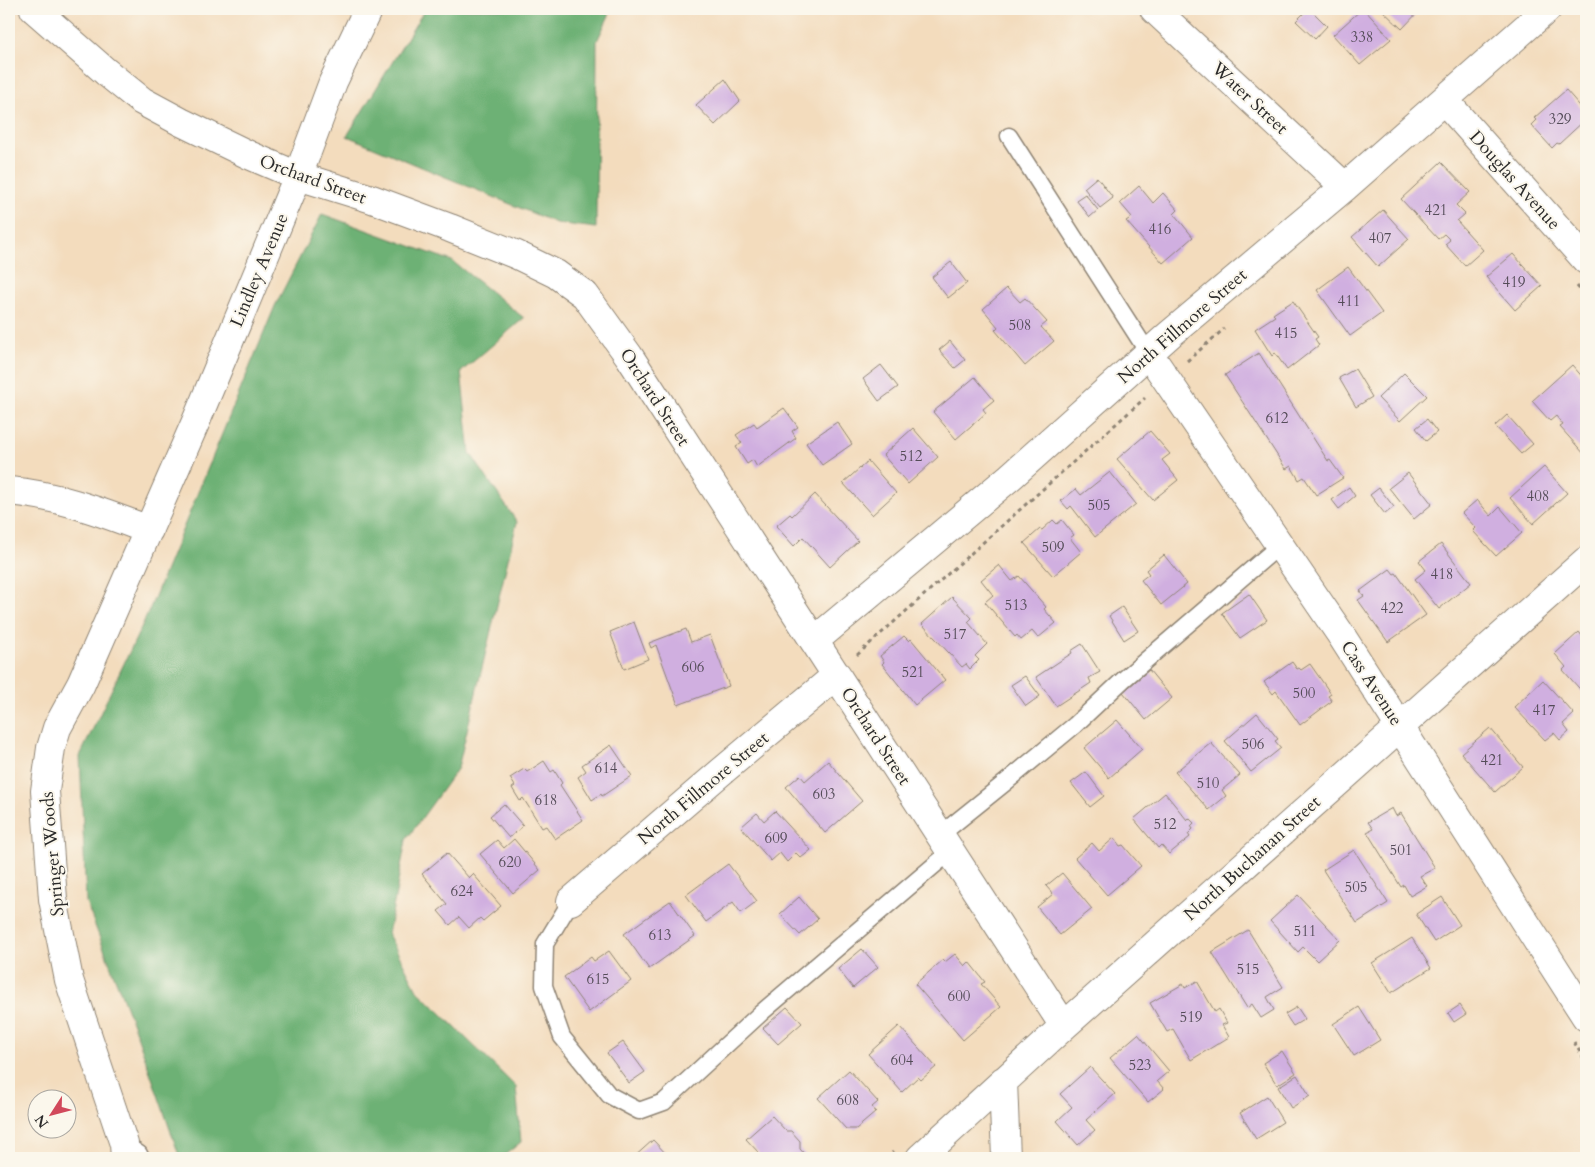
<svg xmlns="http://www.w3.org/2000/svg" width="1595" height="1167" font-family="Cardo,serif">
<rect width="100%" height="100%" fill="#fbf7ec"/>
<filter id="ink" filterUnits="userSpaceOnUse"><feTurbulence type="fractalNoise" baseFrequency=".02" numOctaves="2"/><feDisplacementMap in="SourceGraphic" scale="10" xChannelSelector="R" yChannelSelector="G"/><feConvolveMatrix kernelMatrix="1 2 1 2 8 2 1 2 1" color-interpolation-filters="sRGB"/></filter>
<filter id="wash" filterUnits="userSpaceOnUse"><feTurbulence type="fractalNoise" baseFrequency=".0096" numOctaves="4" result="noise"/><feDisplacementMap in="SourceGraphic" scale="20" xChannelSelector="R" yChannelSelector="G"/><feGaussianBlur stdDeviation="1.12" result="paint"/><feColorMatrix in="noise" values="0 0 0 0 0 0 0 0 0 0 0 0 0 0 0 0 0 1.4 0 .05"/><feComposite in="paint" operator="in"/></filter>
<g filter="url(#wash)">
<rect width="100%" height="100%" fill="#f3dcbd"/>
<path fill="#6db175" stroke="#4c6e50" d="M 425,9 L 612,9 L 597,41 L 596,228 L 556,223 L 347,136 Z
M 322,214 L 452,261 L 524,318 L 461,372 L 470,453 L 517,522 L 458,768 L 406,840 L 388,934 L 417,990 L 516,1087 L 521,1142 L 501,1158 L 180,1158 L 137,1035 L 86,902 L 80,756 L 148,613 L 275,306 Z"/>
<g id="blocks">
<path fill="#d0afe0" d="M 1308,9 L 1310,9 L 1327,26 L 1315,39 L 1296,21 Z
M 1362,9 L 1364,9 L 1391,39 L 1360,65 L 1333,35 Z
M 1381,9 L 1421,9 L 1402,29 Z
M 725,79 L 740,101 L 715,125 L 696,105 Z
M 1566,90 L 1586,113 L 1586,119 L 1559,144 L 1557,143 L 1552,148 L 1531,125 L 1536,120 L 1534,118 Z
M 1441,162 L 1470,192 L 1456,205 L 1465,214 L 1457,221 L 1483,250 L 1465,266 L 1445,244 L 1450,240 L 1444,234 L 1438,239 L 1401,199 Z
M 1097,177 L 1113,198 L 1100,208 L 1084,188 Z
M 1139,186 L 1153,203 L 1163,193 L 1178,210 L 1174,214 L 1193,237 L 1163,263 L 1126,221 L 1132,217 L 1120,203 Z
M 1085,194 L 1098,210 L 1090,217 L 1076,200 Z
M 1383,210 L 1409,239 L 1378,267 L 1352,237 Z
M 1513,254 L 1542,286 L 1515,310 L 1486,277 Z
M 951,262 L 967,283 L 948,298 L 932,277 Z
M 1348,267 L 1382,313 L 1350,336 L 1317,290 Z
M 1007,288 L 1020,302 L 1025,298 L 1047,322 L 1041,327 L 1054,341 L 1025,366 L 995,330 L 998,327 L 983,309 Z
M 1293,301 L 1318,337 L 1315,339 L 1319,345 L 1287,370 L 1275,353 L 1272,356 L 1255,329 L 1275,316 L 1273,314 Z
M 950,341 L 965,360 L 955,368 L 939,350 Z
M 1259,353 L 1328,461 L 1330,460 L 1343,478 L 1316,495 L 1304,477 L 1299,480 L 1291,466 L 1286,469 L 1225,375 Z
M 881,365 L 898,387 L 879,401 L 863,379 Z
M 1572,365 L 1586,381 L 1586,386 L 1583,388 L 1586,392 L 1586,456 L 1560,427 L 1563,425 L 1556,416 L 1550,421 L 1532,401 Z
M 1355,369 L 1372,397 L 1356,407 L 1339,378 Z
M 1404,373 L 1427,396 L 1400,421 L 1378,398 Z
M 975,377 L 994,400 L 983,409 L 986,413 L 956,439 L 933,412 Z
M 784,408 L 798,427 L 792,431 L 796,438 L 757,467 L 753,460 L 747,464 L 736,447 L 742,443 L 736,435 L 754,423 L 757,427 Z
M 1507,415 L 1533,444 L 1521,454 L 1495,426 Z
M 1427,419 L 1437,432 L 1426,441 L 1416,428 Z
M 837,422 L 852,444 L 822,465 L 806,443 Z
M 913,428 L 938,457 L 908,484 L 883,455 Z
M 1150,431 L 1170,454 L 1162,460 L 1178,480 L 1153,500 L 1117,459 Z
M 868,461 L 896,493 L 872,515 L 843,483 Z
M 1544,467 L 1567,493 L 1533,524 L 1510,498 Z
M 1110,472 L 1136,504 L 1095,537 L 1071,506 L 1068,509 L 1061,501 L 1076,489 L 1081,495 Z
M 1408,473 L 1432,504 L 1414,519 L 1389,488 Z
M 1349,487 L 1355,496 L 1339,509 L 1332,500 Z
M 1379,488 L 1394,507 L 1385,514 L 1370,495 Z
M 815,494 L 858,541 L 830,567 L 803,537 L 794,546 L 776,526 L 790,514 L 792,516 Z
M 1477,500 L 1491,516 L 1500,507 L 1522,533 L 1496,556 L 1473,531 L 1476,528 L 1462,513 Z
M 1053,520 L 1057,524 L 1062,520 L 1074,535 L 1070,538 L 1081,552 L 1053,576 L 1024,543 L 1040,529 L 1042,530 Z
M 1441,544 L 1471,583 L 1439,609 L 1415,579 L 1426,570 L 1419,561 Z
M 1164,555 L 1187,584 L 1161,605 L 1141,580 L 1149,574 L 1146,570 Z
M 999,565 L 1012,581 L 1019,576 L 1046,607 L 1044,609 L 1056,623 L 1038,638 L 1032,631 L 1021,640 L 1017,635 L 1015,637 L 985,602 L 993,595 L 981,580 Z
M 1390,569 L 1394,574 L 1396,573 L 1426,615 L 1388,642 L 1358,600 L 1364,596 L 1360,591 Z
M 1249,594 L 1267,620 L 1240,638 L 1222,613 Z
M 952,597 L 972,618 L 968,622 L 987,644 L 975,656 L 979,660 L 970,669 L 966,664 L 962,667 L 922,624 Z
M 1122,607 L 1138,631 L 1124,640 L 1109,616 Z
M 634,622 L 648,659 L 624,669 L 610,632 Z
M 686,629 L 691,642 L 710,635 L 729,686 L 678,705 L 656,645 L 651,648 L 649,643 Z
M 1579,632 L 1586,641 L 1586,696 L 1563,670 L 1566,667 L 1555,654 Z
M 904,636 L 909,641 L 911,639 L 945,680 L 915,705 L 882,664 L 884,662 L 880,656 Z
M 1082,644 L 1100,672 L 1089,678 L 1091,683 L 1056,706 L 1036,677 L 1072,653 L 1071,651 Z
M 1292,662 L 1297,669 L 1299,668 L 1301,670 L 1310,664 L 1331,694 L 1328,696 L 1332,701 L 1300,725 L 1276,691 L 1273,694 L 1264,682 Z
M 1149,670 L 1172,698 L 1146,720 L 1123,692 Z
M 1025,676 L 1040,696 L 1026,706 L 1011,685 Z
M 1543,680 L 1574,714 L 1563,724 L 1569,732 L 1560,740 L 1554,733 L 1545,740 L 1514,707 Z
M 1257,713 L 1278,739 L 1275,741 L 1281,748 L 1251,772 L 1225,741 Z
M 1117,720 L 1142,749 L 1109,778 L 1084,748 Z
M 1490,728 L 1523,767 L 1495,792 L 1461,753 Z
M 1211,743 L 1240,775 L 1222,790 L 1226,796 L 1209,810 L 1175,772 Z
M 611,745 L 632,776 L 602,796 L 601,794 L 592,800 L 578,777 L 586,771 L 582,765 Z
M 544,761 L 551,772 L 554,770 L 562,783 L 560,785 L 583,820 L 555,839 L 546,826 L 542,828 L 523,798 L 520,801 L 512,788 L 515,786 L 510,778 L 524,769 L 527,772 Z
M 828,761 L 862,801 L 825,833 L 786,787 L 800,775 L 805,781 Z
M 1086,772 L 1104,796 L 1090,807 L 1071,783 Z
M 1165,793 L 1187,820 L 1189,818 L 1194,823 L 1191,826 L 1193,829 L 1188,834 L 1190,837 L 1169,854 L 1161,845 L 1158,848 L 1134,819 Z
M 504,804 L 523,826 L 509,838 L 490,816 Z
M 1392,808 L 1396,816 L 1401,813 L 1435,868 L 1420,876 L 1427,886 L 1410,896 L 1404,885 L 1401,887 L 1367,832 L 1373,829 L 1368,822 Z
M 775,811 L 811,850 L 801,858 L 796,853 L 787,862 L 780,853 L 771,861 L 741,827 L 757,813 L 764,821 Z
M 1114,838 L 1120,846 L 1123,845 L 1141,866 L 1107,895 L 1075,858 L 1092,843 L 1099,851 Z
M 514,839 L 540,870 L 513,893 L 480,854 L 497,840 L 504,848 Z
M 1354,850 L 1388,903 L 1357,923 L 1323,870 Z
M 447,853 L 469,878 L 473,874 L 501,906 L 483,921 L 480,918 L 469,928 L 459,917 L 450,925 L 438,911 L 447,904 L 422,874 Z
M 728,864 L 757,901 L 741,913 L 733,902 L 706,922 L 686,895 Z
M 1062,873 L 1092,909 L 1060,935 L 1037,907 L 1053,894 L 1046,886 Z
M 1298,895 L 1340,940 L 1317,961 L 1303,947 L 1298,952 L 1270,921 Z
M 799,897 L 818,919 L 800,935 L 780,914 Z
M 1442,897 L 1460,925 L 1434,942 L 1416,914 Z
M 670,901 L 695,936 L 649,969 L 624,934 Z
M 1248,930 L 1283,987 L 1267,997 L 1274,1010 L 1261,1018 L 1252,1004 L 1247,1008 L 1212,952 Z
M 1412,938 L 1431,968 L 1391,993 L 1372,963 Z
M 862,949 L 878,967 L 853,988 L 838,969 Z
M 609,951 L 631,981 L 589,1012 L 564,977 L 591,957 L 594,961 Z
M 955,954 L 965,966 L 969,962 L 985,982 L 981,984 L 1001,1007 L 963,1040 L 915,984 L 943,960 L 945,962 Z
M 1197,981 L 1215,1012 L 1219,1009 L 1227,1023 L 1222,1025 L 1229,1037 L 1191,1060 L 1173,1029 L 1167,1032 L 1150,1003 L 1183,984 L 1185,988 Z
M 1460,1005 L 1466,1014 L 1454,1022 L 1448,1013 Z
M 787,1007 L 802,1023 L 778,1044 L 763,1028 Z
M 1297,1007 L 1305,1019 L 1293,1026 L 1285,1014 Z
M 1359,1007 L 1380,1040 L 1354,1056 L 1333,1024 Z
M 899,1026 L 936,1067 L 921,1080 L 918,1077 L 902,1092 L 868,1054 Z
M 1138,1034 L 1169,1071 L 1157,1081 L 1164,1089 L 1148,1102 L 1110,1058 Z
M 623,1042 L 645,1072 L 629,1083 L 607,1053 Z
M 1282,1051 L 1296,1073 L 1277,1085 L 1263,1063 Z
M 1090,1067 L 1115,1094 L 1086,1120 L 1095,1130 L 1078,1145 L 1057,1121 L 1072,1107 L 1060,1094 Z
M 849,1070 L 878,1102 L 872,1107 L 876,1112 L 856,1129 L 846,1129 L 818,1098 Z
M 1297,1075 L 1310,1096 L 1291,1108 L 1278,1087 Z
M 1267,1096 L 1283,1122 L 1256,1139 L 1240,1113 Z
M 772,1116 L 786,1131 L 791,1131 L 800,1141 L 800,1149 L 808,1158 L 753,1158 L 759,1153 L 746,1139 Z
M 653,1140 L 670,1158 L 633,1158 Z"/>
</g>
</g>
<g filter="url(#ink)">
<use href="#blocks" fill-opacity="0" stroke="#8f8474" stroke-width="1"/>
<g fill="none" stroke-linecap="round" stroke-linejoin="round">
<defs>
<path id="service" d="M 1009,136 L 1149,354
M 940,835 L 1006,782 L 1075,725 L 1124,679 L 1280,545
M 571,901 L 545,944 L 544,986 L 562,1037 L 609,1095 L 639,1111 L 664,1102 L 761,1013 L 951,851
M 124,1144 L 139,1154 L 141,1158"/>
<path id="minor" d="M 34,9 L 106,72 L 142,101 L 181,122 L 249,155 L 298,176 L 372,199 L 450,228 L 517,255 L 556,274 L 585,295 L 629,356 L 1064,1026
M 1154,9 L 1345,187
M 1444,100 L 1586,260
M 1149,354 L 1339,632 L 1586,1017
M 9,491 C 58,495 103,513 149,530
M 814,641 L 1010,477 L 1169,335 L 1345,187 L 1547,9
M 571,901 L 721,772 L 837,675
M 1003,1081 L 1006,1158
M 125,1158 L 124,1144 L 69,980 L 53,899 L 45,791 L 51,748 L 57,728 L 81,684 L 197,419 L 298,176 L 333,82 L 368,9
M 920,1158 L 1064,1026 L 1586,561"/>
</defs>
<use href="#service" stroke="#8f8474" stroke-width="19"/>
<use href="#minor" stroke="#8f8474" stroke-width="30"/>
<path stroke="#8f8474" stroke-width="3" stroke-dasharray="4 4" stroke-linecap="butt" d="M 1577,286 L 1586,297
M 1187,361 L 1224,329
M 857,655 L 1145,398
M 1574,1042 L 1586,1062
M 886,1158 L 893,1152"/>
<use href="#service" stroke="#fff" stroke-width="16"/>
<use href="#minor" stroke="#fff" stroke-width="28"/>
</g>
</g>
<g text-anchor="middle" stroke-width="4" stroke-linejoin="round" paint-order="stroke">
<g font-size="15" fill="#544c58">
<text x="1362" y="42">338</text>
<text x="1560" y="124">329</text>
<text x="1436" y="215">421</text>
<text x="1160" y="234">416</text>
<text x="1380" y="243">407</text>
<text x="1514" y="287">419</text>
<text x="1349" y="306">411</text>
<text x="1020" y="330">508</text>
<text x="1286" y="338">415</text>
<text x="1277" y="423">612</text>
<text x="911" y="461">512</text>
<text x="1538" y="501">408</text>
<text x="1099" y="510">505</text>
<text x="1053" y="552">509</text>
<text x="1442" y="579">418</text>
<text x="1016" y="610">513</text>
<text x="1392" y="613">422</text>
<text x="955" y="639">517</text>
<text x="693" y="672">606</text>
<text x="913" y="677">521</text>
<text x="1304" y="698">500</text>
<text x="1544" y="715">417</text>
<text x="1253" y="749">506</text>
<text x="1492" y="765">421</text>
<text x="606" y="773">614</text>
<text x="1208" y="788">510</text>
<text x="824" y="799">603</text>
<text x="546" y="805">618</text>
<text x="1165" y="829">512</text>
<text x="776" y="843">609</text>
<text x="1401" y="855">501</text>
<text x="510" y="867">620</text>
<text x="1356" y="892">505</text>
<text x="462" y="896">624</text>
<text x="1305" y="936">511</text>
<text x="660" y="940">613</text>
<text x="1248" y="974">515</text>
<text x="598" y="984">615</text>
<text x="959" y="1001">600</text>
<text x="1191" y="1022">519</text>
<text x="902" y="1065">604</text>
<text x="1140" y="1070">523</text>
<text x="848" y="1105">608</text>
</g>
<g font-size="18" fill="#2b2b2b" stroke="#fbf7ec">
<text transform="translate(1250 98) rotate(43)" y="6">Water Street</text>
<text transform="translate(313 179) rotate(20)" y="6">Orchard Street</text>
<text transform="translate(1515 180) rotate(48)" y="6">Douglas Avenue</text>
<text transform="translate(259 270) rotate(-67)" y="6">Lindley Avenue</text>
<text transform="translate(1182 326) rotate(-41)" y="6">North Fillmore Street</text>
<text transform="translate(655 397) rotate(57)" y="6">Orchard Street</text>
<text transform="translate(1372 683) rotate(57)" y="6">Cass Avenue</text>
<text transform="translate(876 736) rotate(57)" y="6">Orchard Street</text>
<text transform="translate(703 788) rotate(-40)" y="6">North Fillmore Street</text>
<text transform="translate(52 854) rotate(-95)" y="6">Springer Woods</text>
<text transform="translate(1252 858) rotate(-42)" y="6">North Buchanan Street</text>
</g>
</g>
<rect width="1595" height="1167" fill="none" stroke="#fbf7ec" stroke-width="30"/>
<g transform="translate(52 1114) rotate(234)"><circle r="24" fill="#fbf7ec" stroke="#a8a59f"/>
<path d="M0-4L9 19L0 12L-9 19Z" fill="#d1495b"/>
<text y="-8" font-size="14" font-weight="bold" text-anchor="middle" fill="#2b2b2b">N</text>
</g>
</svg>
